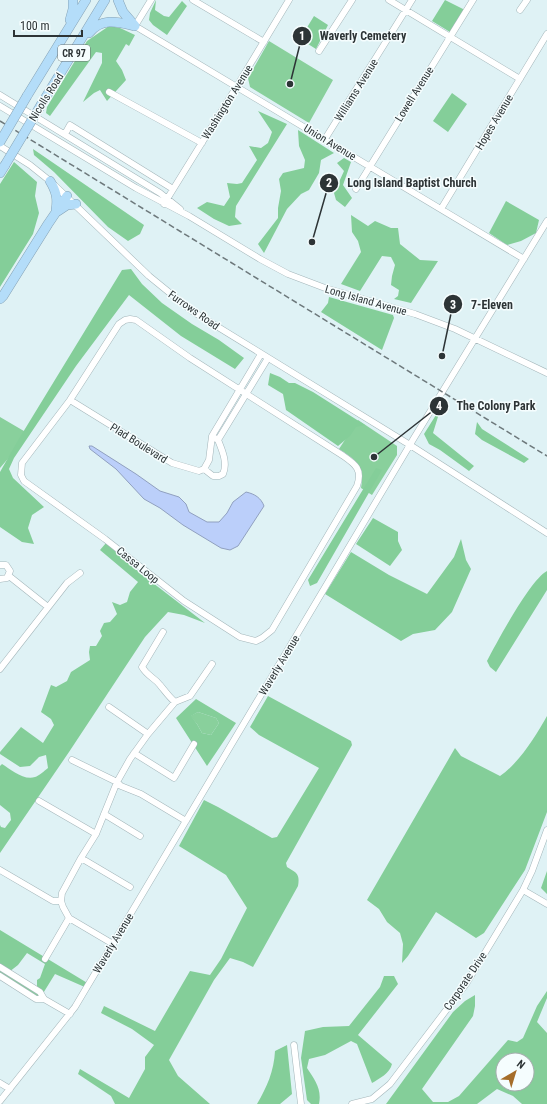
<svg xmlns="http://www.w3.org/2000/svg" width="547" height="1104" font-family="'Roboto Condensed',sans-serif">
<rect width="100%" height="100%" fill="#dff2f5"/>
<path fill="#89d09c" d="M 269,41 L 333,80 L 309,123 L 250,87 L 248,78 Z
M 0,417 L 29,434 L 0,468 Z
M 358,420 L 397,446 L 397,455 L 372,495 L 361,488 C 365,466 356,460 339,449 Z
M 198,712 L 216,718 L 219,723 L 211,735 L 202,733 L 197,724 L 190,716 Z
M 0,967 L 40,992 L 44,999 L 36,999 L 0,976 Z"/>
<path fill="#84ce99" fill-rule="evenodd" d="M 156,0 L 155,10 L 164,16 L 169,17 L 182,1 L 187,6 L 167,35 L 153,25 L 149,20 L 150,13 Z
M 445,0 L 465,10 L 450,32 L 432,21 Z
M 314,16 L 328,25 L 316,49 L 300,39 Z
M 109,26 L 120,28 L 135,35 L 129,46 L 126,44 L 116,61 L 122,70 L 126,80 L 107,101 L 100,90 L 94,93 L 83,102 L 102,63 L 102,53 L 96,52 L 50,116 L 46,113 L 47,107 L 87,41 Z
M 452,93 L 467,104 L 448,132 L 433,121 Z
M 258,111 L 287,124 L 236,206 L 235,217 L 242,224 L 229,226 L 214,219 L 197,208 L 207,202 L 224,206 L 230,197 L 227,183 L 237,184 L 242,183 L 257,160 L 249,146 L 261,148 L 268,143 L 272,132 Z
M 298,130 L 334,153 L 321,160 L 319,173 L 309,190 L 301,194 L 287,209 L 264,253 L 258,244 L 278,218 L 278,208 L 281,191 L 279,179 L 283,173 L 304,168 L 305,160 L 299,146 Z
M 33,149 L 144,225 L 140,234 L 128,241 L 108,227 L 54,172 L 34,155 Z
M 344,158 L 351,162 L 343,185 L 352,198 L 345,207 L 336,200 L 334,193 L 344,171 L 337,163 Z
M 14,162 L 37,182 L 35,196 L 39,213 L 33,234 L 0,287 L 0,184 Z
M 506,201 L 539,220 L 536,233 L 521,241 L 507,245 L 489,233 Z
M 351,215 L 368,226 L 375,221 L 391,228 L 398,228 L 400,244 L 420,260 L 438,261 L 411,303 L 394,299 L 398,296 L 399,290 L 391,285 L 392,276 L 395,265 L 391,257 L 382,256 L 360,291 L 341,284 L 361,252 L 358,241 L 352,232 Z
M 131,269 L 142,284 L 162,303 L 192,324 L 219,340 L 244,358 L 235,369 L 181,336 L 129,295 L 76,366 L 14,458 L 9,469 L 13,478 L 44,507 L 32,515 L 28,528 L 34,544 L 22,542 L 0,527 L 0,472 L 17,442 L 122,270 Z
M 329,297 L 393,315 L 394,318 L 382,350 L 321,312 L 328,303 Z
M 270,373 L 280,377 L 289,383 L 295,383 L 313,392 L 365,425 L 356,427 L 350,436 L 338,446 L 286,410 L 283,394 L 268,385 Z
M 441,407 L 433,433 L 474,466 L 469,471 L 440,450 L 429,444 L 424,434 Z
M 477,422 L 482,429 L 529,459 L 524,463 L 482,440 L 475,434 Z
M 376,468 L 382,470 L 317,583 L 310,586 L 308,580 Z
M 373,518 L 398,532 L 398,541 L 402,550 L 390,566 L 356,544 Z
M 461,539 L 466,560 L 471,569 L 452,612 L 435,630 L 413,634 L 401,641 L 325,594 L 351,552 L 389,575 L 427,594 L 454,557 Z
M 106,543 L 140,573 L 205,623 L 184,615 L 168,612 L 145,637 L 69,752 L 0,853 L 0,825 L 1,827 L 5,828 L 11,820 L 10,813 L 0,805 L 0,766 L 2,764 C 10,769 24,781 35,777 C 39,776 44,771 48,768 L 46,755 L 39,757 L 30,766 L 20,767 L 0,754 L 0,752 L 21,727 L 43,743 L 54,725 L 51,719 L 41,712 L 51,685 L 56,687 L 67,681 L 71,672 L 90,660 L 89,652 L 90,646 L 96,646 L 102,636 L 100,631 L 104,623 L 110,622 L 117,614 L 112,602 L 120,605 L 127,602 L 130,592 L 138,582 L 100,550 Z
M 547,571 L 547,590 L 496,672 L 490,667 L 487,661 C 497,642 530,580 547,571 Z
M 268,696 L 351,741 L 352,745 L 286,863 L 287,867 C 297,873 300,874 298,886 L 253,967 L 243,962 L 230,958 L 214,980 L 169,1060 L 178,1076 L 210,1104 L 115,1104 L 111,1096 L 78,1074 L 80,1069 L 129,1098 L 145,1069 L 145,1057 L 154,1045 L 132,1029 L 101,1013 L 104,1006 L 155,1031 L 190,971 L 210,975 L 221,959 L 247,908 L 226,875 L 179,846 L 204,800 L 218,807 L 272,838 L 277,837 L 319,768 L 259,735 L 250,727 Z
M 196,699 L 236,723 L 207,766 L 176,718 ZM 198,712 L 216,718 L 219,723 L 211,735 L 202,733 L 197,724 L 191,716 Z
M 547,716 L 547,812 L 525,870 L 484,933 L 476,938 L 436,912 L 408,956 L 402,963 L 403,944 L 400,933 L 387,922 L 379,909 L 367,900 L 455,748 L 461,756 L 500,776 C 519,763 536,736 547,716 Z
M 547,871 L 547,894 L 541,888 Z
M 0,930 L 89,984 L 87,988 L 55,974 L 42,995 L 37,989 L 37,980 L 40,978 L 45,964 L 27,953 L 18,965 L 9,972 L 0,967 Z
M 384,976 L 394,976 L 398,984 L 358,1035 L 392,1064 C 390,1073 379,1079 372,1083 L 357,1044 L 351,1041 L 325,1055 L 309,1059 L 307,1068 C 315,1080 322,1089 319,1104 L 311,1104 L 307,1100 L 301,1058 L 305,1031 L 323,1027 L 349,1026 L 380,987 Z
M 547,991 L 547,998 L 537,1022 L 547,1033 L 547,1104 L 522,1104 L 513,1096 L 497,1089 L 477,1104 L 386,1104 L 453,1012 L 465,1001 L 475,995 L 475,1006 L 473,1016 L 422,1089 L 433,1102 L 448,1102 L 459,1096 L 508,1040 L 517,1042 L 523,1038 L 537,1006 ZM 503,1060 L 527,1060 L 527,1084 L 503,1084 Z
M 287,1045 L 292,1094 L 280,1104 L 257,1104 C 267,1087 274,1071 275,1051 Z"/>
<path fill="#bbcffa" stroke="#90a0bf" d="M 89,446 L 92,446 L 136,474 L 160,491 L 179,497 L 186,504 L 189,512 L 207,522 L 219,522 L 227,513 L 233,502 L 246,492 C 255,494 261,498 264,506 L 238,546 L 230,550 L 221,548 L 183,525 L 160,508 L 144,499 L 116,469 L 90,449 Z"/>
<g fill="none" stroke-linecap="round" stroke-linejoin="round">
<defs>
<path id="minor" d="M 151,0 L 135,26 L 524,259
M 193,0 L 264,42
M 389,0 L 520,79
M 520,10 L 527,0
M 319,51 L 352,0
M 109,92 L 202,143
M 0,95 L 160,193 L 180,209
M 0,106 L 136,188 L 189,216 L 260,259 L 288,274 L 325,288 L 415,314 L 455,329 L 547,373
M 65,134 L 70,125 L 173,189
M 325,139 L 412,0
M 0,146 L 30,165 L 50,181 L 149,276 L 192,311 L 410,445 L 547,533
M 356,189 L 473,0
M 164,204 L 237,86 L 289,0
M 441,209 L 547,34
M 130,319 L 136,320 L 190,358 L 342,455 C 355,464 363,469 357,486 L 272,630 L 262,638 L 256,641 L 240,637 L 184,601 L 105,539 L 24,481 L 21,475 L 22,463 L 70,400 L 119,324 L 125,320 Z
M 70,400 L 172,463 L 199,471 L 204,469 L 209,460 L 212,436 L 261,354
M 218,440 L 268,358
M 204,469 L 213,476 L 219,476 L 223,474 C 228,463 222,450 218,440 L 215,438
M 0,565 L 6,565 L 10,571 L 7,578 L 0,579
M 9,576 L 48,607
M 163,632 L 142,667 C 148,677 154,677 160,685 C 165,691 169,697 175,702
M 0,669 L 67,583 L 80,573
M 109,707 L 148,734
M 134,753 L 174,778 L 194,744
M 72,760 L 117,782 L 121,786 L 141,794 L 186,821
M 39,801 L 96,834
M 104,814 L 140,836
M 81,858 L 130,887
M 0,870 L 53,901 L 61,901
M 523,890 L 547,904
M 113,944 L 69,918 L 63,907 L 61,901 L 62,893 L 81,858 L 96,834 L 117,782 L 130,759 L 148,734 L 175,702 L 190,696 L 212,664
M 45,959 L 69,918
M 0,967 L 40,992 L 44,999
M 0,976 L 36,999 L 44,999 L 70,1014
M 294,1045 L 301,1104
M 0,1083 L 10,1089
M 0,1101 L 75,1007 L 414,438 L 547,221
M 352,1104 L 372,1099 L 390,1084 L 466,984 L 523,890 L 532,871 L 547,830"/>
<path id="highway" d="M 118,0 L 123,12 L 135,26
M 70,20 L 73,9 L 73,0
M 89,33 C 102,17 118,22 135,26
M 27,96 L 86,0
M 41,105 L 105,0
M 0,173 L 5,165
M 50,181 C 56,191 58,198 56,210
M 58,211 L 67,205 L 76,204
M 0,299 L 3,296 L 48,224 L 67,196"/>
</defs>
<use href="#minor" stroke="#a4b6ba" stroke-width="7"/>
<use href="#highway" stroke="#85a2b5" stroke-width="10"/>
<use href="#minor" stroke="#fff" stroke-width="6"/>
<use href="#highway" stroke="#b4ddf9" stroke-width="9"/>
<path stroke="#6d787b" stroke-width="1.5" stroke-dasharray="6 3" stroke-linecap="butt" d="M 0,121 L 547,456"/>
<defs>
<path id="highway-bridge" d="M 0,142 L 27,96
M 5,165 L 41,105"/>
</defs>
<use href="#highway-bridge" stroke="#85a2b5" stroke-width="10" stroke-linecap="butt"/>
<use href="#highway-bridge" stroke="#b4ddf9" stroke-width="9"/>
</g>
<g text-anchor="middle" stroke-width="3" stroke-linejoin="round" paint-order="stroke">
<rect fill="#f5fdfe" stroke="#697072" stroke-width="1" x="58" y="45" width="32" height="16" rx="3"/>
<g font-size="10" font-weight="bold" fill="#2d3436">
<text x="74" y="57">CR 97</text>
</g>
<g font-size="11" fill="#2d3436" stroke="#f5fdfe">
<text transform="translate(356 90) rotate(-58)" y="4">Williams Avenue</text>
<text transform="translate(414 94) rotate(-58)" y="4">Lowell Avenue</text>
<text transform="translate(46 97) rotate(-58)" y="4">Nicolls Road</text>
<text transform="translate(227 102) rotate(-58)" y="4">Washington Avenue</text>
<text transform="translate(494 122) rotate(-59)" y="4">Hopes Avenue</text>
<text transform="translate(330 142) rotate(31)" y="4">Union Avenue</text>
<text transform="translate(366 300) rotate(16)" y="4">Long Island Avenue</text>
<text transform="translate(194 310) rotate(35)" y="4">Furrows Road</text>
<text transform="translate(139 443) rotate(32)" y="4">Plad Boulevard</text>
<text transform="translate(138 565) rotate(39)" y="4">Cassa Loop</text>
<text transform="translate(279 665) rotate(-59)" y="4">Waverly Avenue</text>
<text transform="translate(113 943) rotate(-59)" y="4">Waverly Avenue</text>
<text transform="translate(465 981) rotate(-56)" y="4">Corporate Drive</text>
</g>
</g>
<path fill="none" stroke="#2d3436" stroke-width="1.5" d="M290 84L302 36M312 242L329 183M442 356L453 304M374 457L439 406"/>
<g fill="#2d3436" stroke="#f5fdfe" stroke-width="1.5">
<circle cx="290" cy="84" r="4"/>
<circle cx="312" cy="242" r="4"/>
<circle cx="442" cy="356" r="4"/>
<circle cx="374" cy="457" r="4"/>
<circle cx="302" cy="36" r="10"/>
<circle cx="329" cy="183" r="10"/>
<circle cx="453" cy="304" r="10"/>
<circle cx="439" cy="406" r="10"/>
</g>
<g font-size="12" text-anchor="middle" font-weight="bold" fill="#fff">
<text x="302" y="40">1</text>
<text x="329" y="187">2</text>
<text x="453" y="309">3</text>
<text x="439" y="410">4</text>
</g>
<g font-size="12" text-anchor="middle" font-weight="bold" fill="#2d3436" stroke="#f5fdfe" stroke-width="3" stroke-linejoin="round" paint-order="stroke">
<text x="363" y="40">Waverly Cemetery</text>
<text x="412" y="187">Long Island Baptist Church</text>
<text x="492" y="309">7-Eleven</text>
<text x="496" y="410">The Colony Park</text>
</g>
<g transform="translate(515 1072) rotate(38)"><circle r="19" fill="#f5fdfe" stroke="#a5adae"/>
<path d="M0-3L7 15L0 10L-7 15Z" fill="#a56d2a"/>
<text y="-6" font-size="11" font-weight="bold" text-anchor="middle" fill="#2d3436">N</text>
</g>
<path d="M14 30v6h68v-6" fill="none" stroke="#2d3436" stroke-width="2"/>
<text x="20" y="30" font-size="12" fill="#2d3436" stroke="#f5fdfe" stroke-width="3" paint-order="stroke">100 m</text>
</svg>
